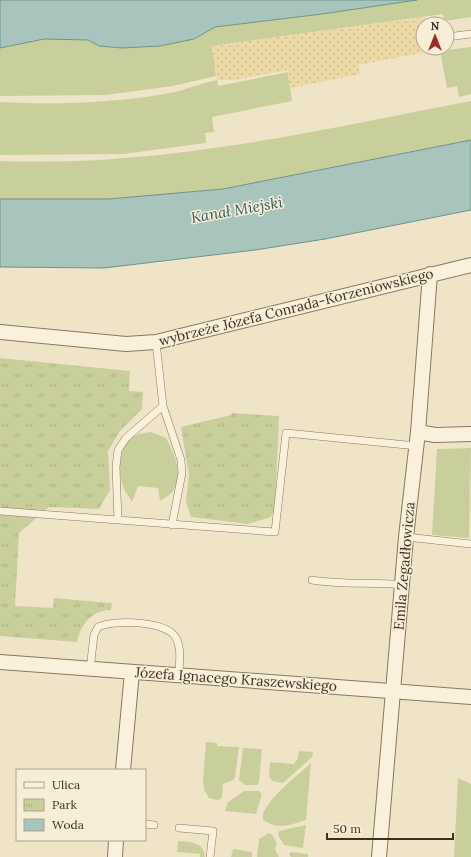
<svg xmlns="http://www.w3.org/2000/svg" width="471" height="857" font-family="Lora,serif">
<defs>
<pattern id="sand-dots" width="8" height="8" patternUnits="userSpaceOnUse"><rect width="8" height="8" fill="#ecd9a5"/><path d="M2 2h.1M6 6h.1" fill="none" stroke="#cbbb8e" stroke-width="1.8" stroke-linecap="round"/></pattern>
<pattern id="park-tufts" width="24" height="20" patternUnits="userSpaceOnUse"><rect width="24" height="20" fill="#c9cf9b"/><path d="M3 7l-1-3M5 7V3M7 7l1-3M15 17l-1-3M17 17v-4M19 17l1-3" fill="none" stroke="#aeb285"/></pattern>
</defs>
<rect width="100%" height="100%" fill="#f0e4c8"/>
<path fill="#c9cf9b" d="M 417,0 L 471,0 L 471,17 L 444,21 L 443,14 L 212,46 L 216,76 L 173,86 L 106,95 L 0,96 L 0,48 L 5,46 L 44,39 L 88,40 L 99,46 L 122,48 L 160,46 L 194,39 L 215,27 L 322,14 Z
M 471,47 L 471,94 L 459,97 L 457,86 L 447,88 L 440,51 Z
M 288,72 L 292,101 L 212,117 L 214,132 L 205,133 L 206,143 L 123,154 L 0,155 L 0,102 C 55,105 116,103 170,93 C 186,90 201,83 217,80 L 218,86 Z
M 471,101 L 471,140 L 223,189 L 109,199 L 0,199 L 0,161 C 42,162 83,162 124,158 C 241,149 356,123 471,101 Z
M 151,432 L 166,438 C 174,453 184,475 173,491 C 170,495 164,498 160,501 L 158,488 L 138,486 L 132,502 C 130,498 126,493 124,489 C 117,472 118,441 139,434 C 142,433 147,433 151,432 Z
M 471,448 L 469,538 L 432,535 L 437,449 Z
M 206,742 L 217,743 L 217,746 L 239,747 L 235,777 L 233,780 L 223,784 L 222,798 L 218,800 L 209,798 L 204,789 L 203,781 Z
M 243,748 L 262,749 L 259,782 L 257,785 L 245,785 L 239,780 Z
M 299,751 L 313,752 L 312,757 L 283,783 L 272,781 L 269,776 L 270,762 L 294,764 L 298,758 Z
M 311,763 L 306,820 C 290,825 278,830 263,820 C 259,804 300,774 311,763 Z
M 458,778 L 471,784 L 471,857 L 454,857 Z
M 244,791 L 259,791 L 262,794 L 256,814 L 225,811 L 228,802 Z
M 306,825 L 303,848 L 284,845 L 278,835 L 279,831 Z
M 269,833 L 272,835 L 277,843 L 275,849 L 279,857 L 257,857 L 259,839 Z
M 178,841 C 191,842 204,842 205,857 L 200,857 L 200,854 L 177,852 Z
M 233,849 L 252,852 L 252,857 L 231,857 Z
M 291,852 L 308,854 L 308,857 L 291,857 L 289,854 Z"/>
<path fill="url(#sand-dots)" d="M 425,17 L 426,24 L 423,24 L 423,48 L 432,48 L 432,51 L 358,65 L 360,74 L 290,88 L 287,70 L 234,80 L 217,80 L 212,46 Z"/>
<path fill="url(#park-tufts)" d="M 0,358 L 130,371 L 129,391 L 143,392 L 142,409 L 120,431 L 108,451 L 110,490 L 99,509 L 49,507 L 19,533 L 15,606 L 53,608 L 54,598 L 112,603 L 111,610 C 92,610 81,624 77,642 L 0,636 Z
M 231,413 L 279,416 L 275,507 L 271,517 L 248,524 L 191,517 L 186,502 L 189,475 L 181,427 L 231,415 Z"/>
<path fill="#a9c4bc" stroke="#6f938a" d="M 0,0 L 417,0 L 322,14 L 215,27 L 194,39 L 160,46 L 122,48 L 99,46 L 88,40 L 44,39 L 0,48 Z
M 471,140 L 471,210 L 325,239 L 255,250 L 104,268 L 0,267 L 0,199 L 109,199 L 223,189 Z"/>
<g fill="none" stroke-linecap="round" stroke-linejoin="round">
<defs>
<path id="lane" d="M 447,37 L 471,34
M 156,342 L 163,406 L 181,460 L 182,473 L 172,525
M 0,511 L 275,532 L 286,433 L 417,446
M 118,520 L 116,467 L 118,450 L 126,438 L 163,406
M 406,537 L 471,544
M 312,580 C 342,585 372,582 402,585
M 90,669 L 94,635 L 98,627 C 114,619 168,621 176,638 C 182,649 179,663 179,675
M 145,824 L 154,825
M 179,828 L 213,831 L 210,857"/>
<path id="street" d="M 0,332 L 126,344 L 156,342 L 471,265
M 418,432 L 435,435 L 471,434
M 0,662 L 471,697
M 123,770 L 132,672
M 115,857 L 116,840
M 379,857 L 406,537 L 418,432 L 430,274"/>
</defs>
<use href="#lane" stroke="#8d765c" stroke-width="8"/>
<use href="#street" stroke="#8d765c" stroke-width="16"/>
<use href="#lane" stroke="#faf1dc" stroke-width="7"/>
<use href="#street" stroke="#faf1dc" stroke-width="14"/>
</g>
<g text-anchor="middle" stroke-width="3" stroke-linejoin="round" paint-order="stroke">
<g font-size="14" fill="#3d2e20" stroke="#f7eed8">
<text transform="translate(296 307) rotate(-14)" y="5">wybrzeże Józefa Conrada-Korzeniowskiego</text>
<text transform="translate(404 566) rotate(-85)" y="5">Emila Zegadłowicza</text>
<text transform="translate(236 679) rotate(4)" y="5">Józefa Ignacego Kraszewskiego</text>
</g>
<g font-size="15" font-style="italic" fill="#2f5d5a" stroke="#f7eed8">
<text transform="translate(237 210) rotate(-10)" y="5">Kanał Miejski</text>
</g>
</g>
<rect x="16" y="769" width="130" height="72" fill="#f7eed8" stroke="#ada18e"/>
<rect x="24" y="782" width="20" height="6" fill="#faf1dc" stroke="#ada18e"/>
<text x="52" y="789" font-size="12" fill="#3d2e20">Ulica</text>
<rect x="24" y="799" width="20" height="12" fill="url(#park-tufts)" stroke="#ada18e"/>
<text x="52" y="809" font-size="12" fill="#3d2e20">Park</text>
<rect x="24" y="819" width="20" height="12" fill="#a9c4bc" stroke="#ada18e"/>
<text x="52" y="829" font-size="12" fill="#3d2e20">Woda</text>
<g transform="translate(435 36)"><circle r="19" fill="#f7eed8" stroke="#ada18e"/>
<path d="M0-3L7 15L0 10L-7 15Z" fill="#9e2a2b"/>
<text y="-6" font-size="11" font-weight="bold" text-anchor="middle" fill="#3d2e20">N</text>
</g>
<path d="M327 833v6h126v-6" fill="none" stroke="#3d2e20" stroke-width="2"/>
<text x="333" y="833" font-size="12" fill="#3d2e20" stroke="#f7eed8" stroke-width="3" paint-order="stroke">50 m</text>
</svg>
